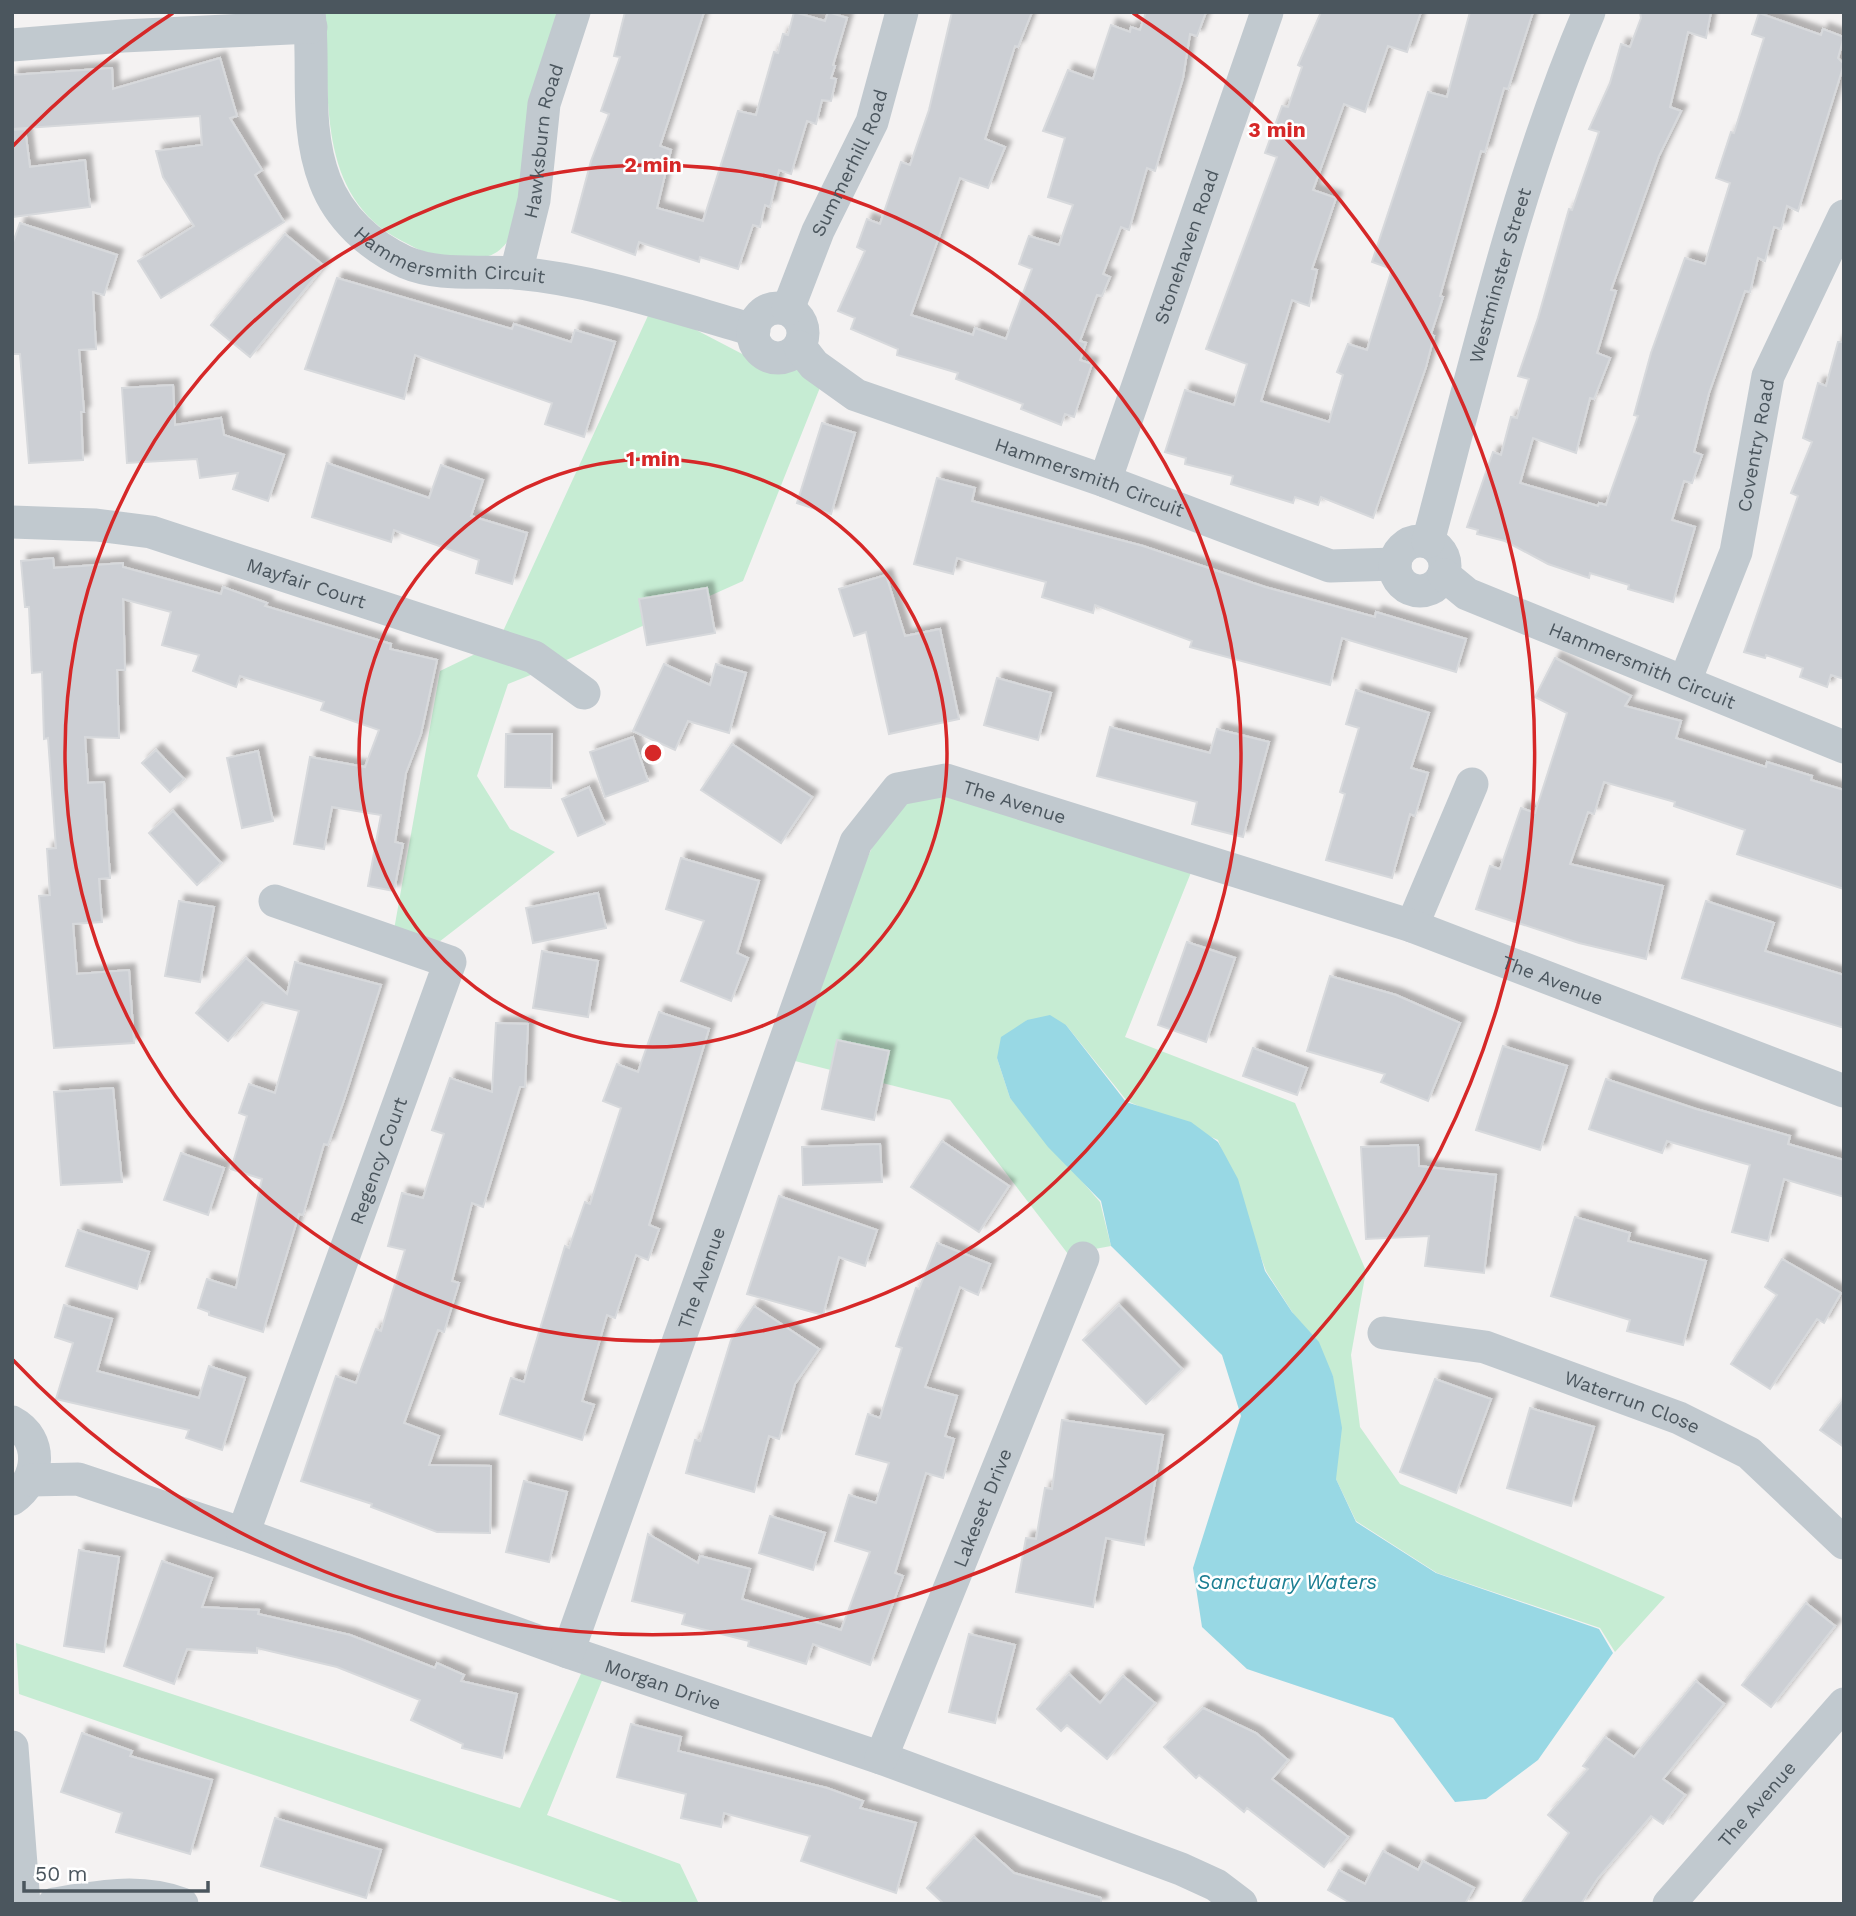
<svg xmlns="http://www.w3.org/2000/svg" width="1856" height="1916" font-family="'Work Sans',sans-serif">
<defs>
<filter id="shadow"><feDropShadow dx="6" dy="-6" stdDeviation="2" flood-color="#0004"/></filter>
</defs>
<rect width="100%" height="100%" fill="#f4f2f2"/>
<path fill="#c6ecd3" d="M 325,12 L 566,12 L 518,226 C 498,259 490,259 453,258 C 434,258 419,250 402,241 C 315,196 330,96 325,12 Z
M 652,307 L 750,358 L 825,375 L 743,581 L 562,662 L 499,640 Z
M 498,643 L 558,664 L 508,684 L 477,776 L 510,829 L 555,852 L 426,952 L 392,941 L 440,671 Z
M 946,780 L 1194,865 L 1125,1037 L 1295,1103 L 1366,1271 L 1351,1355 L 1360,1427 L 1400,1484 L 1665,1597 L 1615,1652 L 1600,1628 L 1437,1573 L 1356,1521 L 1336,1479 L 1333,1376 L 1266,1271 L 1218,1140 L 1127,1101 L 1066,1025 L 1027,1020 L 997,1058 L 1010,1098 L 1100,1202 L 1111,1246 L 1068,1254 L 950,1100 L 779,1057 L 898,789 Z
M 16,1643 L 520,1808 L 590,1654 L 610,1661 L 547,1815 L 680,1864 L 699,1904 L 628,1904 L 19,1694 Z"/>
<path fill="#98d8e4" d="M 1050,1015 L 1066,1025 L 1126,1102 L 1191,1122 L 1218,1142 L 1238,1179 L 1265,1271 L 1292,1312 L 1319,1342 L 1333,1376 L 1342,1428 L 1336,1479 L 1356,1522 L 1436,1573 L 1599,1629 L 1613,1653 L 1538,1760 L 1486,1799 L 1455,1802 L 1393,1718 L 1247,1669 L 1202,1627 L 1193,1568 L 1241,1416 L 1222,1355 L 1111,1246 L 1101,1201 L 1048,1147 L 1010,1098 L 997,1058 L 1001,1037 L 1027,1020 Z"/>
<path fill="#cccfd4" stroke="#d7d9dc" stroke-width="2" filter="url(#shadow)" d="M 625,12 L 704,12 L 660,146 L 671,150 L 657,208 L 703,221 L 738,111 L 756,115 L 774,52 L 778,53 L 783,34 L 788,35 L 794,12 L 825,21 L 828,12 L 847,18 L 833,65 L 835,66 L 831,78 L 836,79 L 831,101 L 822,100 L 816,124 L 807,121 L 791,174 L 779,170 L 770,207 L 765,205 L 760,227 L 753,225 L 738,269 L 700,257 L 699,262 L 639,242 L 635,255 L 572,232 L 591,161 L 609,114 L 601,111 L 620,57 L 614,56 Z
M 952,12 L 1032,12 L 1018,47 L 1015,46 L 985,139 L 1005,147 L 988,188 L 960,178 L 911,315 L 973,335 L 975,328 L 1006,339 L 1032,269 L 1019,264 L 1029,236 L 1059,245 L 1073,205 L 1048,197 L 1065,138 L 1043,131 L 1068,70 L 1093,79 L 1111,25 L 1130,32 L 1131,27 L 1140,30 L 1146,12 L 1206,12 L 1197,36 L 1190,34 L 1183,78 L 1155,171 L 1147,168 L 1129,230 L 1121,227 L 1103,274 L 1110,277 L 1102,296 L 1097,295 L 1080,341 L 1086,343 L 1080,360 L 1092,364 L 1074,417 L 1065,414 L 1061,425 L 1021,409 L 1023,404 L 956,379 L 958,373 L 897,355 L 898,349 L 851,329 L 855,318 L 838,311 L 865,251 L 857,247 L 867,219 L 880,224 L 901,162 L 910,165 L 929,110 Z
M 1321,12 L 1421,12 L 1407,52 L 1388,46 L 1365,112 L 1344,104 L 1313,190 L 1336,198 L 1312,269 L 1317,270 L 1309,306 L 1292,300 L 1261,401 L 1329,422 L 1343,375 L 1337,372 L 1348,344 L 1367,350 L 1392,269 L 1372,262 L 1428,92 L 1447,97 L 1470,12 L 1533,12 L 1508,89 L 1504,88 L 1485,152 L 1481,151 L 1440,296 L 1443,297 L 1431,334 L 1434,336 L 1426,367 L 1373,518 L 1321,497 L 1318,505 L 1295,497 L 1293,503 L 1231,484 L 1233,476 L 1185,464 L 1186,458 L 1165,452 L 1185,390 L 1234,405 L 1247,364 L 1206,349 L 1277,157 L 1265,153 L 1282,106 L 1288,107 L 1302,67 L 1298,65 Z
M 1640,12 L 1711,12 L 1706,38 L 1688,32 L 1670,107 L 1681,111 L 1659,156 L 1611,290 L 1616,291 L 1597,353 L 1610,358 L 1594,399 L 1590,398 L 1576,453 L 1533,438 L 1520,483 L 1598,506 L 1599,503 L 1606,505 L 1638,416 L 1634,415 L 1651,353 L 1685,258 L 1705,264 L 1730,183 L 1716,178 L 1731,132 L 1734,133 L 1764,38 L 1752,34 L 1759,13 L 1821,35 L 1823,29 L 1844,37 L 1838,58 L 1844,64 L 1798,211 L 1787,206 L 1781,229 L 1774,227 L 1765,261 L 1758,258 L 1750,292 L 1745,291 L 1709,393 L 1694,452 L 1702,455 L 1692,483 L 1684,481 L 1672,520 L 1695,527 L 1673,602 L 1628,589 L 1629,585 L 1590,573 L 1589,578 L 1548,564 L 1505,541 L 1477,534 L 1478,530 L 1467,527 L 1493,452 L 1501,455 L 1511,417 L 1517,418 L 1529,379 L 1518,376 L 1538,318 L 1569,209 L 1572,210 L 1599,132 L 1589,129 L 1610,83 L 1621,44 L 1630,47 L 1641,18 Z
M 220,58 L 237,116 L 230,118 L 262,170 L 255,175 L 284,222 L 161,298 L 138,261 L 194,226 L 163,177 L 156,151 L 202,145 L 200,116 L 12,129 L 12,75 L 112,68 L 113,89 Z
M 25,129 L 30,167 L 85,160 L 90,207 L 12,217 L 12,130 Z
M 20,223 L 117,255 L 104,295 L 93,292 L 96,349 L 79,350 L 84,412 L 81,412 L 83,460 L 29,463 L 20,354 L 13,354 L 12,336 L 12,245 Z
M 285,234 L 324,266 L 250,357 L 211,325 Z
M 337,278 L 512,329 L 514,324 L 571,342 L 575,330 L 615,342 L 584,437 L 545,424 L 552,403 L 415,355 L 404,399 L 305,369 Z
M 1838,342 L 1844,342 L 1844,679 L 1831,675 L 1827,687 L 1800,677 L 1803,668 L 1766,655 L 1765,658 L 1744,652 L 1798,496 L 1791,493 L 1812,442 L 1803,438 L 1818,383 L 1826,386 Z
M 173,385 L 175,425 L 221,418 L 224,435 L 284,455 L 268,501 L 233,489 L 238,473 L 200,478 L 197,459 L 127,463 L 122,388 Z
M 822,423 L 855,433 L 831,514 L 797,503 Z
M 327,463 L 429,498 L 441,465 L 483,480 L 471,516 L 527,533 L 512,584 L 476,573 L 479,560 L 394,530 L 391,542 L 312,517 Z
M 937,478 L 975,488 L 972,501 L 1143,546 L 1265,587 L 1375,617 L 1376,612 L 1466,639 L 1456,672 L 1342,638 L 1330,685 L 1190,647 L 1192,641 L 1095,605 L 1093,613 L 1042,597 L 1046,582 L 957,558 L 953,574 L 914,564 Z
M 53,558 L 54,568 L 123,563 L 123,567 L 221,594 L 223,587 L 267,603 L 265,606 L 391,644 L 390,649 L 437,660 L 421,734 L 406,773 L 395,842 L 403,844 L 394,891 L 368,886 L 381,815 L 332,807 L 324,849 L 294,844 L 310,757 L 365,767 L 379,730 L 321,710 L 324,702 L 240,676 L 236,687 L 193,671 L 199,655 L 162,645 L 171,612 L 123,599 L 125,670 L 117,670 L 119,738 L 85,737 L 88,783 L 104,782 L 110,878 L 99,879 L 102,922 L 73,924 L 77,974 L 129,970 L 134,1043 L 54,1048 L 39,896 L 50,895 L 47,849 L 56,848 L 48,738 L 44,739 L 42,672 L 32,673 L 29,607 L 25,607 L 21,561 Z
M 886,575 L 905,636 L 940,629 L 959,719 L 889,734 L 866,632 L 854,636 L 839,589 Z
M 707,588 L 715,633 L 647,645 L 639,599 Z
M 1555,658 L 1631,696 L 1625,706 L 1681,721 L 1676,738 L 1766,767 L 1767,762 L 1812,776 L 1811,780 L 1844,790 L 1844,889 L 1737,854 L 1745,830 L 1674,806 L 1675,802 L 1604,782 L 1594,814 L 1588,812 L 1570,864 L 1663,886 L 1646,959 L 1579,943 L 1476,909 L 1490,866 L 1500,869 L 1521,808 L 1535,813 L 1567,713 L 1535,697 Z
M 664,664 L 710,685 L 716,664 L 746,673 L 729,733 L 688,721 L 675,750 L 633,731 Z
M 997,678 L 1051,693 L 1038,740 L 984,725 Z
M 1356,690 L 1429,713 L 1411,768 L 1428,773 L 1415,816 L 1410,814 L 1392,878 L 1326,860 L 1345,794 L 1340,792 L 1359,728 L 1346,724 Z
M 1110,727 L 1210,753 L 1217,729 L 1269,742 L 1243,837 L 1192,824 L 1197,802 L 1097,776 Z
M 506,734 L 552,734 L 551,788 L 505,787 Z
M 633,737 L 648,781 L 605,797 L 590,752 Z
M 732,744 L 812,797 L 781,843 L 701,790 Z
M 156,750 L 184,779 L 170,792 L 142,763 Z
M 258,751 L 273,821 L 242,828 L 227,758 Z
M 589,787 L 605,824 L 578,836 L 562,799 Z
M 173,811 L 221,863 L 197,885 L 149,833 Z
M 681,858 L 759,881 L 737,953 L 748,958 L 731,1001 L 681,981 L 704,921 L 666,909 Z
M 598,893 L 606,928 L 533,943 L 526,908 Z
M 179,901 L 214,907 L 200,982 L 165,976 Z
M 1706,901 L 1774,923 L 1765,951 L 1844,975 L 1844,1028 L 1682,978 Z
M 1187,942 L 1235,958 L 1206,1042 L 1158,1025 Z
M 542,951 L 598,961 L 588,1017 L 533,1008 Z
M 246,958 L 287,994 L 295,962 L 381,985 L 344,1100 L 328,1145 L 324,1144 L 303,1215 L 299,1214 L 263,1332 L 209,1315 L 209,1312 L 198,1308 L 207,1279 L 236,1288 L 262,1179 L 231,1169 L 247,1116 L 239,1113 L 249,1084 L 275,1093 L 299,1011 L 262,1002 L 228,1041 L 196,1013 Z
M 1330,976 L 1396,995 L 1460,1023 L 1428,1101 L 1381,1082 L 1385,1074 L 1307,1051 Z
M 659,1012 L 709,1029 L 649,1225 L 659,1229 L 648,1260 L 636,1255 L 615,1318 L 607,1315 L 582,1401 L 594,1405 L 582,1440 L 500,1414 L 511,1378 L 524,1382 L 565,1246 L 569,1248 L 585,1202 L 590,1204 L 621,1108 L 603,1101 L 617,1064 L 638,1072 Z
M 496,1023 L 528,1024 L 525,1087 L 520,1087 L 483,1207 L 472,1203 L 452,1281 L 459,1283 L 444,1332 L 438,1330 L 404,1423 L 439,1436 L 429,1465 L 491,1466 L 490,1533 L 437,1532 L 371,1507 L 372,1504 L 301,1481 L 336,1376 L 356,1383 L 376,1329 L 381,1331 L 405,1250 L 388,1246 L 402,1193 L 423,1198 L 444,1134 L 432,1130 L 450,1078 L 492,1092 Z
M 837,1040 L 889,1051 L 874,1120 L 822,1109 Z
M 1503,1046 L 1567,1066 L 1540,1150 L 1476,1130 Z
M 1253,1048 L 1307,1068 L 1297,1095 L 1243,1076 Z
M 1606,1079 L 1696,1109 L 1790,1136 L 1788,1144 L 1844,1160 L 1844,1197 L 1784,1179 L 1768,1241 L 1732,1232 L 1750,1165 L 1667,1141 L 1662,1153 L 1589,1129 Z
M 113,1088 L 122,1182 L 61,1185 L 54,1092 Z
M 942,1141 L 1009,1186 L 979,1232 L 911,1187 Z
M 880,1144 L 882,1182 L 803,1185 L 802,1147 Z
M 1418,1145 L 1419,1166 L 1496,1175 L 1484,1273 L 1425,1266 L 1429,1236 L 1366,1239 L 1361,1147 Z
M 181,1153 L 224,1168 L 208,1215 L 164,1200 Z
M 779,1196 L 877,1230 L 865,1266 L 839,1257 L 823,1315 L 747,1294 Z
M 1575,1217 L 1630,1233 L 1628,1241 L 1706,1261 L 1683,1345 L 1627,1331 L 1630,1320 L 1551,1296 Z
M 78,1230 L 149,1252 L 137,1289 L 66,1266 Z
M 937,1243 L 990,1264 L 978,1295 L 960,1287 L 925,1387 L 957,1396 L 945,1436 L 954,1439 L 943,1478 L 926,1473 L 895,1573 L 903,1576 L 870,1665 L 813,1644 L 806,1664 L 748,1646 L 749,1641 L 682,1624 L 685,1614 L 632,1601 L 648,1534 L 698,1563 L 700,1556 L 750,1569 L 742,1599 L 841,1630 L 870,1552 L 835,1541 L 849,1495 L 876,1503 L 889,1463 L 856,1454 L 868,1414 L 880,1418 L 902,1348 L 896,1346 L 916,1288 L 919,1289 Z
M 1782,1259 L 1841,1293 L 1824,1323 L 1817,1319 L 1770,1389 L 1731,1364 L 1777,1295 L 1765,1287 Z
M 64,1305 L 112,1319 L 97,1371 L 199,1398 L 209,1366 L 245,1378 L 222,1450 L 186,1438 L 189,1430 L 56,1399 L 73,1343 L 55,1337 Z
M 1119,1305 L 1182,1369 L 1146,1404 L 1083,1340 Z
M 754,1306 L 819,1349 L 795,1384 L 779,1439 L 769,1436 L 754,1492 L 686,1473 L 695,1440 L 700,1441 L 731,1340 Z
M 1435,1379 L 1491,1399 L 1456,1493 L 1400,1472 Z
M 1844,1399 L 1844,1447 L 1820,1430 Z
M 1530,1408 L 1594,1427 L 1571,1506 L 1507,1488 Z
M 1062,1420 L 1163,1435 L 1144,1545 L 1106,1538 L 1093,1607 L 1016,1592 L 1026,1538 L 1036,1539 L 1045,1488 L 1052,1489 Z
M 524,1481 L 567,1492 L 549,1562 L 506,1552 Z
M 770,1516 L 825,1533 L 813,1570 L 759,1553 Z
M 79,1550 L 119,1557 L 104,1652 L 64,1646 Z
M 162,1561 L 212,1578 L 202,1607 L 259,1610 L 258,1614 L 350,1635 L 435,1668 L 437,1663 L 464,1675 L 461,1681 L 517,1694 L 502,1758 L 462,1748 L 463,1744 L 411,1720 L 420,1700 L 337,1667 L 257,1648 L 257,1653 L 187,1649 L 174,1684 L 124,1666 Z
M 1806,1603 L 1835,1626 L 1771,1707 L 1742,1685 Z
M 969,1634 L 1015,1645 L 995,1723 L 949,1712 Z
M 1069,1674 L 1100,1703 L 1123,1676 L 1155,1703 L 1107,1759 L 1067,1725 L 1061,1731 L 1037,1709 Z
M 1696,1681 L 1724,1704 L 1663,1779 L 1685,1795 L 1663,1824 L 1651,1816 L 1598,1878 L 1581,1904 L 1521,1904 L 1569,1833 L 1548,1815 L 1588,1769 L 1583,1766 L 1605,1737 L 1634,1757 Z
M 1203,1708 L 1256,1733 L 1288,1760 L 1272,1779 L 1348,1837 L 1324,1867 L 1247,1808 L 1244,1812 L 1199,1775 L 1196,1778 L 1164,1747 Z
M 631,1724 L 681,1737 L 678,1751 L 827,1788 L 863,1801 L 860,1808 L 916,1823 L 896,1893 L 801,1861 L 810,1836 L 724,1813 L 721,1827 L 681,1818 L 686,1794 L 617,1777 Z
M 82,1733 L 132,1751 L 130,1756 L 212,1780 L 190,1854 L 116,1832 L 122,1813 L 61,1792 Z
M 275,1818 L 381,1850 L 366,1898 L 261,1866 Z
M 974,1837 L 1014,1873 L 1101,1898 L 1101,1904 L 944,1904 L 927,1888 Z
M 1383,1851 L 1418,1870 L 1423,1861 L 1474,1888 L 1465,1904 L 1352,1904 L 1328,1890 L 1339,1870 L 1365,1884 Z"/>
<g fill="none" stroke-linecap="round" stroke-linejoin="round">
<g stroke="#c1c9cf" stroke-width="33">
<path id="s1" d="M 309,12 C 315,68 304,127 325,181 C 339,218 370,246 405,262 C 440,277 479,270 516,273 C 596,280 676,308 754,330"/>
<path d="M 12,45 L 123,36 L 311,27"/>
<path id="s2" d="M 516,273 L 534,200 L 544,104 L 574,12"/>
<circle cx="778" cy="333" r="25"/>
<path id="s3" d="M 788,309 L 818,231 L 872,122 L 902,12"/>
<path id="s4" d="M 800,347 L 814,365 L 856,395 L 1105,481 L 1330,566 L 1395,564"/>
<path id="s5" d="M 1105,481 L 1267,12"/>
<path id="s6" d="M 12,522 L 96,525 L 151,532 L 534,657 L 584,693"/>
<circle cx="1420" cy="566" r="25"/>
<path id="s7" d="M 1428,542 C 1476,363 1516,183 1589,12"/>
<path id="s8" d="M 1444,575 L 1467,594 L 1844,747"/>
<path id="s9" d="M 1685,681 L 1736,552 L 1768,376 L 1844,216"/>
<path d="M 1412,926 L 1472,784"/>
<path id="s10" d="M 1384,1333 L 1485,1347 L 1679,1418 L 1749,1453 L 1844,1543"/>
<path d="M 12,1422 C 44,1439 40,1480 12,1499"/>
<path id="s11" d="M 31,1480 L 78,1479 L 243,1534 L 568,1652 L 881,1758 L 1181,1869 L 1216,1885 L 1241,1904"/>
<path id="s12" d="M 243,1534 L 450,962 L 275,901"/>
<path id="s13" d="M 568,1652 L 856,842 L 898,789 L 946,780 L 1412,926 L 1844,1091"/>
<path d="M 12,1747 L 24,1904"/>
<path id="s14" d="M 881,1758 L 1083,1258"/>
<path d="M 54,1904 C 97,1897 140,1888 182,1904"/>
<path id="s15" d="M 1669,1904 L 1844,1704"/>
</g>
</g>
<g fill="none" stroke="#d62828" stroke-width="3.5">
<circle cx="653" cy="753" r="294"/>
<circle cx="653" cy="753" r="588"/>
<path d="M13 146A882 882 0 0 1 173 13M1133 13A882 882 0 1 1 13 1360"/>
</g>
<g text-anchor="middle" stroke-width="5" stroke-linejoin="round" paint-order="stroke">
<g font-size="19" fill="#4b565e" stroke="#fff">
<text dy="7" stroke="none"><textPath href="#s2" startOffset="135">Hawksburn Road</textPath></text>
<text dy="7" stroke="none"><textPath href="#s3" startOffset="159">Summerhill Road</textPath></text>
<text dy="7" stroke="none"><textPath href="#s5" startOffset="248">Stonehaven Road</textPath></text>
<text dy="7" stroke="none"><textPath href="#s1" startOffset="329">Hammersmith Circuit</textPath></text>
<text dy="7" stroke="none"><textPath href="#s7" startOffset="276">Westminster Street</textPath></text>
<text dy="7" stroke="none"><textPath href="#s9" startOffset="247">Coventry Road</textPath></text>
<text dy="7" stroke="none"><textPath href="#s4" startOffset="322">Hammersmith Circuit</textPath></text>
<text dy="7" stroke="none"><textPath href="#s6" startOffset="303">Mayfair Court</textPath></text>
<text dy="7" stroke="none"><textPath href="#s8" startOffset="219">Hammersmith Circuit</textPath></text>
<text dy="7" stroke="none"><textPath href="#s13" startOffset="1048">The Avenue</textPath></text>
<text dy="7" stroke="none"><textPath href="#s13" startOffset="1615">The Avenue</textPath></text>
<text dy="7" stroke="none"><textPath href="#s12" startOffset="397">Regency Court</textPath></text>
<text dy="7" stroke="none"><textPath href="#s13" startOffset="397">The Avenue</textPath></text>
<text dy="7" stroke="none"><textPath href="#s10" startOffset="259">Waterrun Close</textPath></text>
<text dy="7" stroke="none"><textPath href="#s14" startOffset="270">Lakeset Drive</textPath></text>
<text dy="7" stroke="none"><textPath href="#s11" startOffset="667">Morgan Drive</textPath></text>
<text dy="7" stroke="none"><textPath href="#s15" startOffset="133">The Avenue</textPath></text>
</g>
<g font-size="21" font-style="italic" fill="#1b7e92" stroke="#fff">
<text x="1287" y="1589">Sanctuary Waters</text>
</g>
</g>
<circle cx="653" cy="753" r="10" fill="#d62828" stroke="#fff" stroke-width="3.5"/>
<g font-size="21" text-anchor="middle" font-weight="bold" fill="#d62828" stroke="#fff" stroke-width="5" stroke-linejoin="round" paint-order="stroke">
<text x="1277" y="137">3 min</text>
<text x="653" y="172">2 min</text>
<text x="653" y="466">1 min</text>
</g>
<rect width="1856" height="1916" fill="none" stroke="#4b565e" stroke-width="28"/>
<path d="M24 1881v10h184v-10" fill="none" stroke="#4b565e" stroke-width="3.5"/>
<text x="35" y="1881" font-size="21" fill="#4b565e" stroke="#ffffff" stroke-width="5" paint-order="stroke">50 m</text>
</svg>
